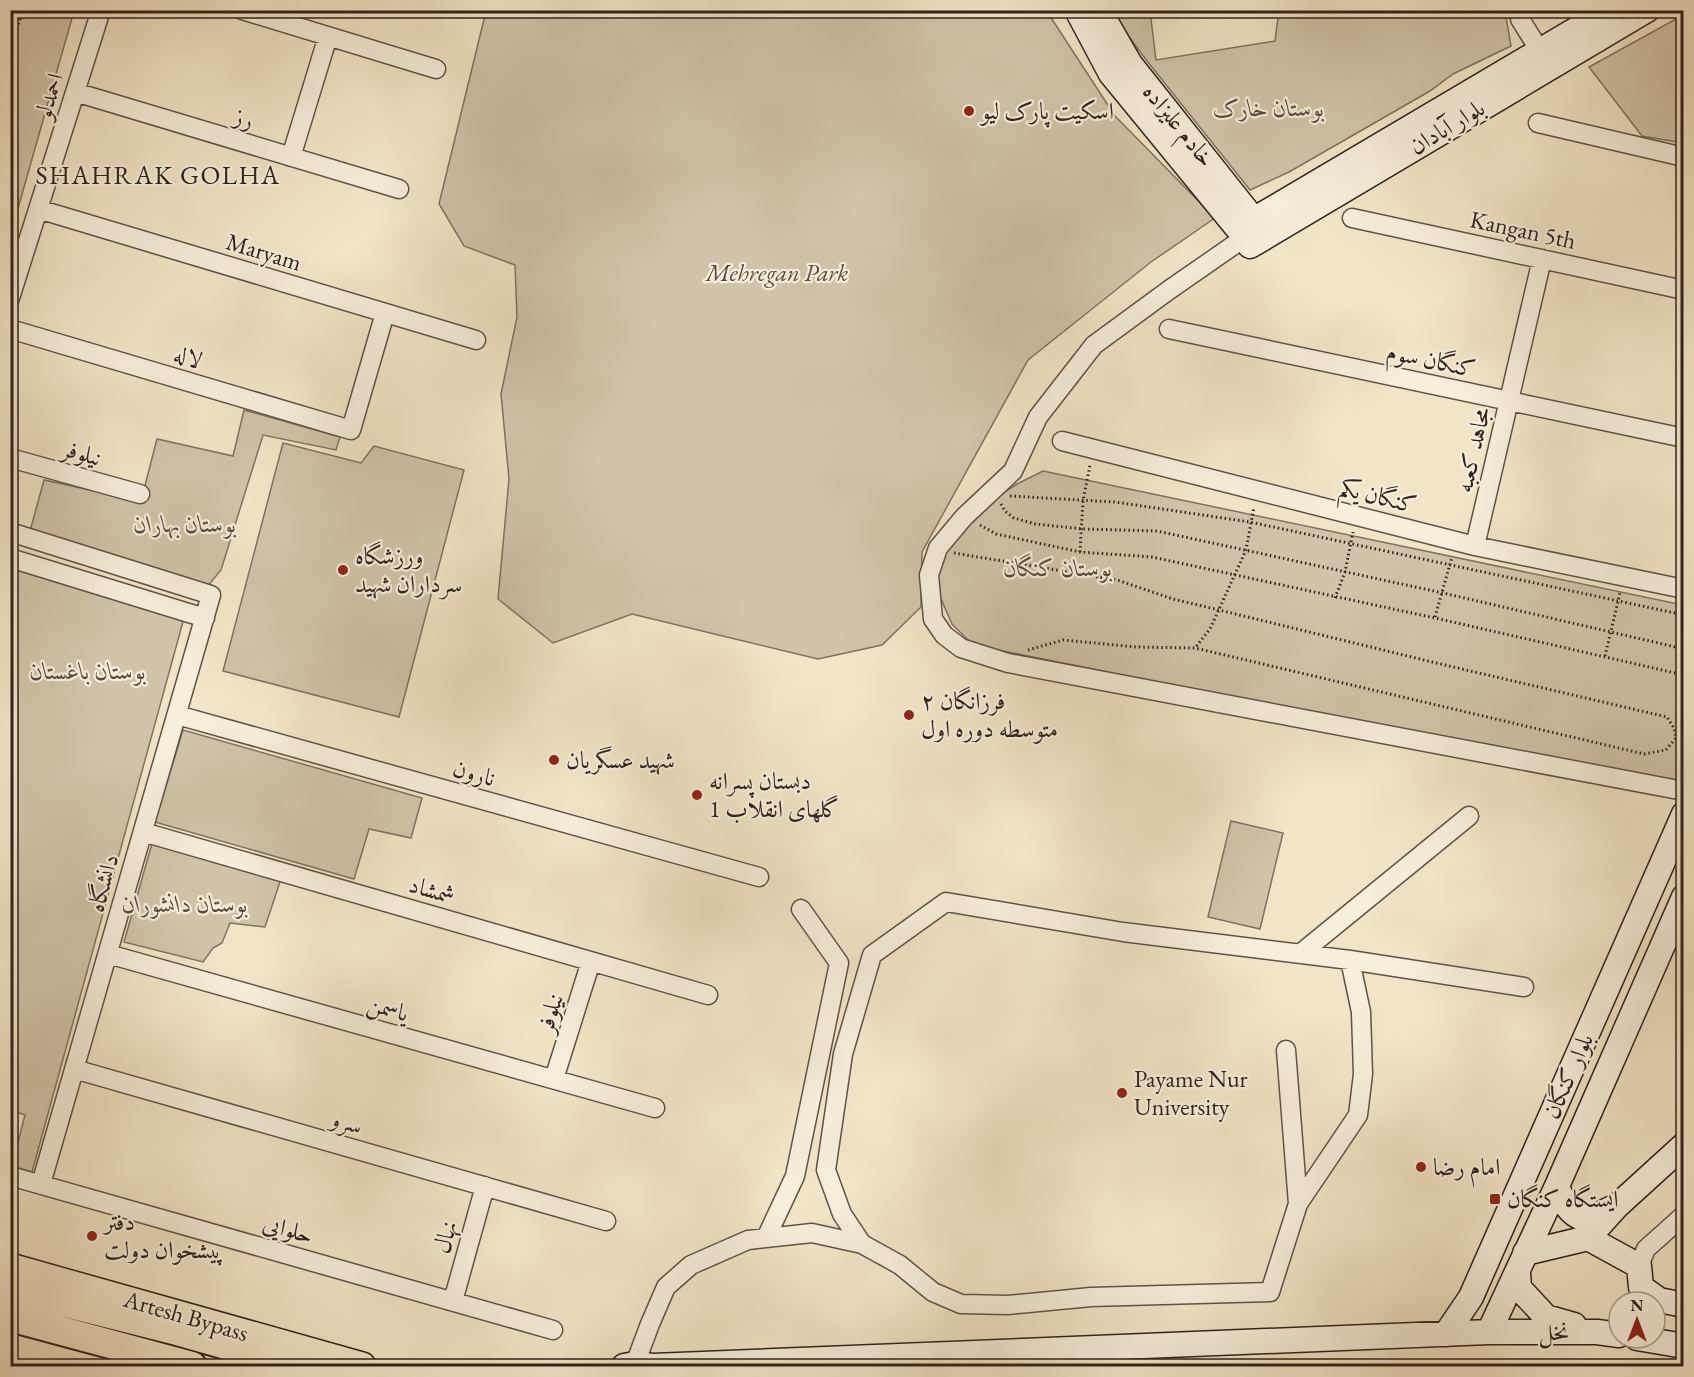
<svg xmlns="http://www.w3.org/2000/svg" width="1694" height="1377" font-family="'EB Garamond',Amiri,serif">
<rect width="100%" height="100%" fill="#f2e5c7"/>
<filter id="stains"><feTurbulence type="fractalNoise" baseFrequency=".00333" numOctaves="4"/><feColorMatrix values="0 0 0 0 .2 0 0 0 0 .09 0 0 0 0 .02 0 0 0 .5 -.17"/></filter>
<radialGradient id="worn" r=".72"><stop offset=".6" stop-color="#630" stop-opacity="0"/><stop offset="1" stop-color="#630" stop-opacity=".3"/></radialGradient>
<path fill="#d1c4aa" stroke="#807362" stroke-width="1.5" d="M 11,10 L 74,11 L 11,233 L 10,11 Z
M 1046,10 L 1115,116 L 1215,218 L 1151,262 L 1028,360 L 922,552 L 921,607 L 882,645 L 818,659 L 632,614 L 553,643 L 498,599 L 509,479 L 501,394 L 517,317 L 515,265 L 464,246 L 439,204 L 486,11 Z
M 1279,10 L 1505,11 L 1511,46 L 1453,74 L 1430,91 L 1289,172 L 1250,190 L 1147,61 L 1110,11 L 1150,11 L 1156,60 L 1275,41 Z
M 1683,15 L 1683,143 L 1642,136 L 1589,67 Z
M 244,410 L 340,437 L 336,450 L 263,435 L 221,570 L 207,587 L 30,531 L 44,480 L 141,501 L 157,439 L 233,456 Z
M 283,443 L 361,463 L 374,446 L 464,470 L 399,717 L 223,671 Z
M 1043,471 L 1683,605 L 1683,767 L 1676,786 L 973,645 L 952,624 L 938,592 L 938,566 L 949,543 L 991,501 L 1017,484 Z
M 10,565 L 184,618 L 32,1172 L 12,1166 L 25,1115 L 10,1110 Z
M 183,730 L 422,798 L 411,838 L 369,829 L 354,879 L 155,822 Z
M 1231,821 L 1283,833 L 1260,929 L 1208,917 Z
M 153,840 L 281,879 L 265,927 L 230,923 L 222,943 L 213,948 L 203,962 L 124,942 Z"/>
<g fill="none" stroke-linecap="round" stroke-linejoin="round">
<defs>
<path id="minor" d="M 242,10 L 436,69
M 1520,10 L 1520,19 L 1540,51
M 75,92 L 399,189
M 1538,123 L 1684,157
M 291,157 L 328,36
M 38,209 L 476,340
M 1352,218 L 1684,290
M 1244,238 L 1169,290 L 1094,345 L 1038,417 L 1013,471 L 964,517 L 938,548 L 929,575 L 933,619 L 944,635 L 961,648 L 1008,663 L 1684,791
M 10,298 L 101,10
M 10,329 L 351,430 L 385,313
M 1169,329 L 1684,438
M 1062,441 L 1475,546 L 1684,589
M 10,458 L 140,494
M 10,532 L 211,595 L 41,1184
M 1475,546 L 1542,259
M 10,558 L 205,618
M 177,715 L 759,877
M 143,832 L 708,995
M 108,954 L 655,1108
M 1300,954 L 1469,816
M 1286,1050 L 1298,1204
M 74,1069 L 606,1221
M 554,1079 L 591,961
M 10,1176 L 553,1330
M 766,1238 L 795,1176 L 839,963 L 801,909
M 862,1244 L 842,1214 L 826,1170 L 843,1054 L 872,955 L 946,902 L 1123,932 L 1350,960 L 1524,987
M 1639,1266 L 1646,1249 L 1684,1215
M 453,1301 L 485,1186
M 635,1364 L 650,1324 L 666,1287 L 691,1265 L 748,1240 L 812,1233 L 862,1244 L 900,1265 L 933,1292 L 961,1304 L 1008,1305 L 1091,1297 L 1270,1292 L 1298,1204 L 1358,1115 L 1363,1074 L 1361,1012 L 1350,960"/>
<path id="secondary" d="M 1077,10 L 1111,74 L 1238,229 L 1609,10
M 1099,10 L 1130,64 L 1262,230
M 1250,246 L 1647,10
M 1557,1186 C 1562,1200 1571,1220 1589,1218 C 1596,1217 1606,1211 1612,1208
M 1588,1238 L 1639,1266 L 1641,1287 L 1659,1300 L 1684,1305
M 1525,1253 L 1588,1238 L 1617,1206 L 1684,1145
M 1518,1272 L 1519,1288 L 1546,1317 L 1574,1325
M 1489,1332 L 1557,1186 L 1684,897
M 1446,1334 L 1471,1297 L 1684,814
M 1637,1338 L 1684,1346
M 624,1366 L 635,1364 L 653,1366 L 1489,1332 L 1597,1332 L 1619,1335"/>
<path id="primary" d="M 10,1267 L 362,1366"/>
<path id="trunk" d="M 10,1289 L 177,1331 L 300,1366
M 10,1317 L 192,1366"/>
</defs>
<use href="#minor" stroke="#605346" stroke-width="21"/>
<use href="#secondary" stroke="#30221b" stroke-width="27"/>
<use href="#primary" stroke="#30221b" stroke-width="30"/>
<use href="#trunk" stroke="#30221b" stroke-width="32"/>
<path stroke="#30221b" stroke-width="3" stroke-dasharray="1.5 3" stroke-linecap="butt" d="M 10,50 L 23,10
M 1010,496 L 1115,502 L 1250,522 L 1684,615
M 1001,504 L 1005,511 L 1014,518 L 1035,524 L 1083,529 L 1157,531 L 1443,593 L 1684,649
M 980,525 L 996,534 L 1080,552 L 1152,557 L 1435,618 L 1684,675
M 1080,552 L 1083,501 L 1090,465
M 954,553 L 1117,580 L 1173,599 L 1219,610 L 1432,662 L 1667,717 L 1674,728 L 1676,738 L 1666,750 L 1644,754 L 1195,648
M 1335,598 L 1345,572 L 1353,532
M 1435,617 L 1452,557
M 1028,650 L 1063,640 L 1136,647 L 1195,648 L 1210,629 L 1246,550 L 1254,507
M 1605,656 L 1620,593"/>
<use href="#minor" stroke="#f7eedb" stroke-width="18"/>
<use href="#secondary" stroke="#f7eedb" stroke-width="24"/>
<use href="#primary" stroke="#f2e5c7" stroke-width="27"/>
<use href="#trunk" stroke="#f2e5c7" stroke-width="28"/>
</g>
<g fill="#8f2418" stroke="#f7eedb" stroke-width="2">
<circle cx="969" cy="111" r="6"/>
<circle cx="343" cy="570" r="6"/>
<circle cx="909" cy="715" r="6"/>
<circle cx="554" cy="760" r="6"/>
<circle cx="697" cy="795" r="6"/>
<circle cx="1122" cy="1093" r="6"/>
<circle cx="1421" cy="1167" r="6"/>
<rect x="1489" y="1193" width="12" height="12" rx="3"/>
<circle cx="92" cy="1236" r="6"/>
</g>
<g text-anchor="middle" stroke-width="4.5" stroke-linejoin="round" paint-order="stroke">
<g font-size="24" fill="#30221b" stroke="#f7eedb">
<text transform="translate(49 96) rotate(-72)" y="8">احمدلو</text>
<text transform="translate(244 118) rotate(17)" y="8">رز</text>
<text transform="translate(1179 125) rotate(51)" y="8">خادم علیزاده</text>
<text transform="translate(1447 127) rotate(-31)" y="8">بلوار آبادان</text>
<text transform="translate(1523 230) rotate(12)" y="8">Kangan 5th</text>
<text transform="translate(264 252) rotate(17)" y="8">Maryam</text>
<text transform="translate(188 357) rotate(17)" y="8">لاله</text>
<text transform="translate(1431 360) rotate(12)" y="8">کنگان سوم</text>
<text transform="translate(1473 450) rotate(-77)" y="8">مجاهد کعبه</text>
<text transform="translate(82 453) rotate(16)" y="8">نیلوفر</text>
<text transform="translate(1378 496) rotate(14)" y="8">کنگان یکم</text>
<text transform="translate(474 773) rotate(16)" y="8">نارون</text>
<text transform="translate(103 883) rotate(-74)" y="8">دانشگاه</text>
<text transform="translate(432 890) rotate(16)" y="8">شمشاد</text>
<text transform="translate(388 1008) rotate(16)" y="8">یاسمن</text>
<text transform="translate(550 1013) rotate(-73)" y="8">نیلوفر</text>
<text transform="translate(1568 1076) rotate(-66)" y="8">بلوار کنگان</text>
<text transform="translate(347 1122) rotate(16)" y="8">سرو</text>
<text transform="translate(288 1229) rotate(16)" y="8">حلوایی</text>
<text transform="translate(445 1237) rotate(-74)" y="8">نهال</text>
<text transform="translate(186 1316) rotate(16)" y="8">Artesh Bypass</text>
<text x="1554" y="1340">نخل</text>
</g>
<g font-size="24" font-style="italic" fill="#584a3f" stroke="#f7eedb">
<text x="1269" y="116">بوستان خارک</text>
<text x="777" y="281">Mehregan Park</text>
<text x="185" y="532">بوستان بهاران</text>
<text x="1058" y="576">بوستان کنگان</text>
<text x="88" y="679">بوستان باغستان</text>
<text x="185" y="912">بوستان دانشوران</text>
</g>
<g font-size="24" fill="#30221b" stroke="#f7eedb" text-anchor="start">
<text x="981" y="119">اسکیت پارک لیو</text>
<text x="355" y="564">ورزشگاه<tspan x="355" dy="28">سرداران شهید</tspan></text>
<text x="921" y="709">فرزانگان ۲<tspan x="921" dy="28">متوسطه دوره اول</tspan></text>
<text x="566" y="768">شهید عسگریان</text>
<text x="709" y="789">دبستان پسرانه<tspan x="709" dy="28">گلهای انقلاب 1</tspan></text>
<text x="1134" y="1087">Payame Nur<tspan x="1134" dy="28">University</tspan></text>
<text x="1433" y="1175">امام رضا</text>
<text x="1507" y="1207">ایستگاه کنگان</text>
<text x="104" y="1230">دفتر<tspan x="104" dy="28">پیشخوان دولت</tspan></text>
</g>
<g font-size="26" letter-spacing="1.5" fill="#30221b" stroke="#f7eedb">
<text x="158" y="184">SHAHRAK GOLHA</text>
</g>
</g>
<rect width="1694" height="1377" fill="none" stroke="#f2e5c7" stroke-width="36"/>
<rect x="12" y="12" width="1670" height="1353" fill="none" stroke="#30221b" stroke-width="3"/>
<rect x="18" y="18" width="1658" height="1341" fill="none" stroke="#30221b" stroke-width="1.5"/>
<g transform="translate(1637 1320)"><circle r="28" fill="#f7eedb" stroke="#a79c8e" stroke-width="1.5"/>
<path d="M0-4.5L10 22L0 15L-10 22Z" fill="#8f2418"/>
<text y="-9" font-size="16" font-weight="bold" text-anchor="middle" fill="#30221b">N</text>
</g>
<rect width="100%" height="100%" filter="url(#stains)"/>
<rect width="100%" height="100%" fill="url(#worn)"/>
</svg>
